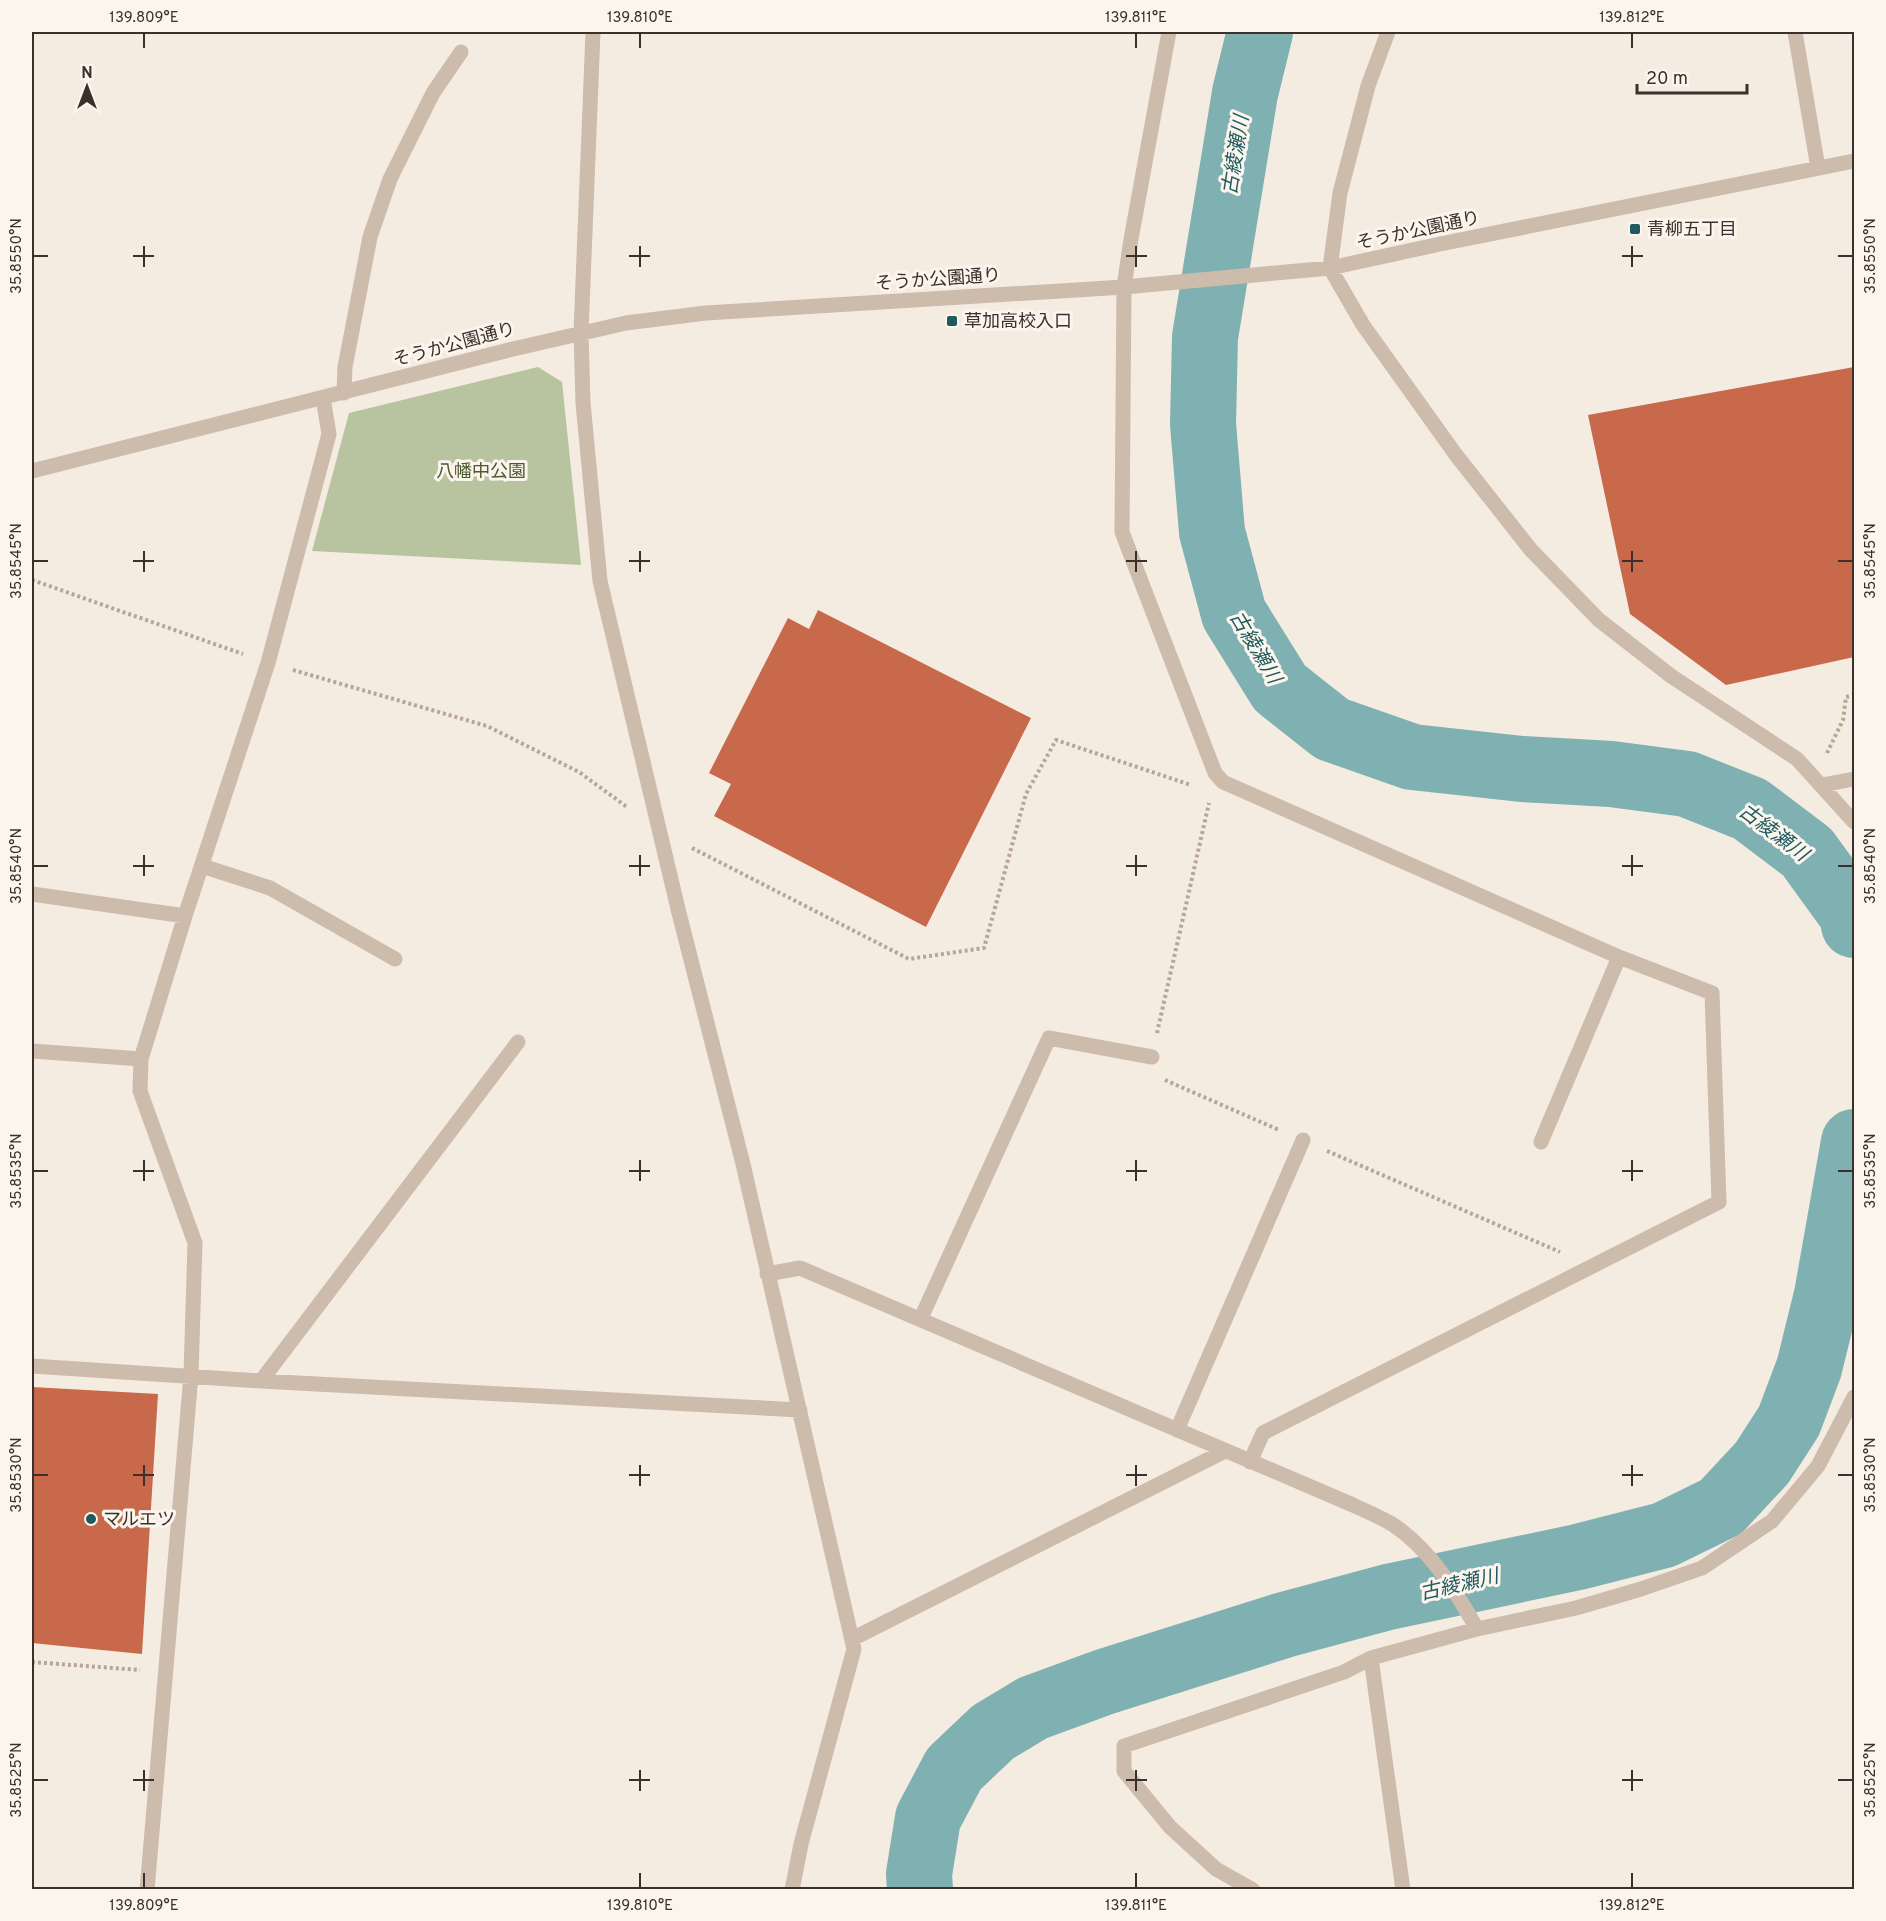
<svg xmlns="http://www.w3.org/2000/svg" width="1886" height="1921" font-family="Overpass,'Noto Sans JP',sans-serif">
<rect width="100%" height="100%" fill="#f4ebe1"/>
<path fill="#b8c4a0" d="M 538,367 L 562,382 L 581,565 L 312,551 L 349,413 Z"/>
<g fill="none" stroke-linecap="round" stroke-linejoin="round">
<path stroke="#7fb0b2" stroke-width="66" d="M 1260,32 L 1245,93 L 1205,337 L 1203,424 L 1212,532 L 1234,614 L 1280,688 L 1332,729 L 1412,757 L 1522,769 L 1611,774 L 1687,784 L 1750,809 L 1807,852 L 1852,914 L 1854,925
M 920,1890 L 919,1874 L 928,1818 L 954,1769 L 993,1732 L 1033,1708 L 1104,1682 L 1284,1625 L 1388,1597 L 1578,1557 L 1664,1535 L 1721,1507 L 1762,1463 L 1789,1421 L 1809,1368 L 1827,1295 L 1854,1142"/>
</g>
<path fill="#c8694b" d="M 1854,367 L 1854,657 L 1726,685 L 1630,614 L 1588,415 Z
M 818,610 L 1031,718 L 926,927 L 714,816 L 731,784 L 709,773 L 788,618 L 809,629 Z
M 32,1387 L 158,1394 L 142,1654 L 32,1643 Z"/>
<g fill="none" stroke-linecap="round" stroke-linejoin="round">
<path stroke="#b9a596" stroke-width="4" stroke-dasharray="3 3" stroke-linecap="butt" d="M 32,580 L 243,654
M 293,670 L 487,726 L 579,772 L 627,807
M 1827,753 L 1843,720 L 1846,697 L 1854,695
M 692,848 L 909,959 L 984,948 L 1026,794 L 1056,740 L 1191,785
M 1157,1033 L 1209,803
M 1165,1080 L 1279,1130
M 1327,1151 L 1560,1252
M 32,1662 L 140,1670"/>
<path stroke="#cdbbac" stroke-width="15" d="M 593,32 L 581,332 L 583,403 L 600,581 L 679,913 L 743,1164 L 854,1649 L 801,1844 L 792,1890
M 1169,32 L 1131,239 L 1124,287 L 1122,532 L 1215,773 L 1223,782 L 1619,957 L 1712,993 L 1719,1202 L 1263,1433 L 1250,1462
M 1388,32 L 1368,86 L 1340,193 L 1330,268 L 1363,325 L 1456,455 L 1531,550 L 1599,620 L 1671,676 L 1797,759 L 1854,822
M 1795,32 L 1818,168
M 344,393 L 345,367 L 370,237 L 390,179 L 433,93 L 461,52
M 32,471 L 509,350 L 626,323 L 706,313 L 1124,287 L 1330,268 L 1440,244 L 1854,161
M 1822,785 L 1854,779
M 202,866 L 270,888 L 395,959
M 32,894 L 185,916
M 32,1051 L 141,1059
M 1541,1142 L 1619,957
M 767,1274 L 800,1268 L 1353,1505 C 1366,1511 1380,1517 1392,1524 C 1429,1548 1456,1591 1477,1629
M 921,1318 L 1049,1038 L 1152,1057
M 32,1366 L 261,1381 L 800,1410
M 261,1381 L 518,1042
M 1177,1430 L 1303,1140
M 852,1639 L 1225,1451
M 1371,1658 L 1403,1890
M 147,1890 L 191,1375 L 195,1243 L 140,1091 L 141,1059 L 185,916 L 268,663 L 329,434 L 323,398
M 1253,1890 L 1216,1869 L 1170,1827 L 1124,1771 L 1124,1746 L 1344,1672 L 1371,1658 L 1477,1629 L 1576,1608 L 1641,1589 L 1702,1568 L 1772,1521 L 1818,1466 L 1854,1397"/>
</g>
<path fill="none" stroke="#3b302b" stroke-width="2" d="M 144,33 L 144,48M 640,33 L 640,48M 1136,33 L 1136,48M 1632,33 L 1632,48M 144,246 L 144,267M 640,246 L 640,267M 1136,246 L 1136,267M 1632,246 L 1632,267M 33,256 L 48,256M 133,256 L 154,256M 629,256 L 650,256M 1126,256 L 1147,256M 1622,256 L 1643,256M 1838,256 L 1853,256M 144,551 L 144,572M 640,551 L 640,572M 1136,551 L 1136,572M 1632,551 L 1632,572M 33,561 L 48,561M 133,561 L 154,561M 629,561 L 650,561M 1126,561 L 1147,561M 1622,561 L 1643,561M 1838,561 L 1853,561M 144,855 L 144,876M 640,855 L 640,876M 1136,855 L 1136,876M 1632,855 L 1632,876M 33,866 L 48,866M 133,866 L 154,866M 629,866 L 650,866M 1126,866 L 1147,866M 1622,866 L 1643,866M 1838,866 L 1853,866M 144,1160 L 144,1181M 640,1160 L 640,1181M 1136,1160 L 1136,1181M 1632,1160 L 1632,1181M 33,1171 L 48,1171M 133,1171 L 154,1171M 629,1171 L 650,1171M 1126,1171 L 1147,1171M 1622,1171 L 1643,1171M 1838,1171 L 1853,1171M 144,1465 L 144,1486M 640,1465 L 640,1486M 1136,1465 L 1136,1486M 1632,1465 L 1632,1486M 33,1475 L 48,1475M 133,1475 L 154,1475M 629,1475 L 650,1475M 1126,1475 L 1147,1475M 1622,1475 L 1643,1475M 1838,1475 L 1853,1475M 144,1770 L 144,1791M 640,1770 L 640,1791M 1136,1770 L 1136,1791M 1632,1770 L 1632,1791M 33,1780 L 48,1780M 133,1780 L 154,1780M 629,1780 L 650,1780M 1126,1780 L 1147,1780M 1622,1780 L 1643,1780M 1838,1780 L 1853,1780M 144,1873 L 144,1888M 640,1873 L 640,1888M 1136,1873 L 1136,1888M 1632,1873 L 1632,1888"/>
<g fill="#1f5a5e" stroke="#fbf5ee" stroke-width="2">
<rect x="1629" y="223" width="12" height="12" rx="3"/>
<rect x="946" y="315" width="12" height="12" rx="3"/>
<circle cx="91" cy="1519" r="6"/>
</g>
<g text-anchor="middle" stroke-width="6" stroke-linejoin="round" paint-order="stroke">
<g font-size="18" fill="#3b302b" stroke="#fbf5ee" text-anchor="start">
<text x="1647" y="235">青柳五丁目</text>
<text x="964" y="327">草加高校入口</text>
<text x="103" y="1525">マルエツ</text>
</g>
<g font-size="18" fill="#3b302b" stroke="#fbf5ee">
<text transform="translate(1418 230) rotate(-12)" y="6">そうか公園通り</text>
<text transform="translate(938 279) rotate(-4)" y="6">そうか公園通り</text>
<text transform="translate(454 344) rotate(-15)" y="6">そうか公園通り</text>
</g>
<g font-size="18" fill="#4a5a2e" stroke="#fbf5ee">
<text x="481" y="477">八幡中公園</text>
</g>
<g font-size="20" font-style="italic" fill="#1f5a5e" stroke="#fbf5ee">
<text transform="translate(1235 155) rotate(-81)" y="7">古綾瀬川</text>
<text transform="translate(1256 647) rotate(59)" y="7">古綾瀬川</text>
<text transform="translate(1774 832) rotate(37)" y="7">古綾瀬川</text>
<text transform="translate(1459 1584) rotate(-13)" y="7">古綾瀬川</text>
</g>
</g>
<rect width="1886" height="1921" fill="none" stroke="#fbf5ee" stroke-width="66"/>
<g transform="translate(87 87)" stroke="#fbf5ee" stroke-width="4.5" paint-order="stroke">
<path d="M0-4.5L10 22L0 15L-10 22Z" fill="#3b302b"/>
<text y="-9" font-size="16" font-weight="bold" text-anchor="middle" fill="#3b302b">N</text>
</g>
<path d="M1637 84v9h110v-9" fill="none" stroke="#3b302b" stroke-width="3"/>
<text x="1646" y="84" font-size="18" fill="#3b302b" stroke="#fbf5ee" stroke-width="4.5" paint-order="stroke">20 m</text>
<rect x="33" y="33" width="1820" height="1855" fill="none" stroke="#3b302b" stroke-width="2"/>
<g font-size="15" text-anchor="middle" fill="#3b302b">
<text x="144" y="22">139.809°E</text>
<text x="640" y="22">139.810°E</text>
<text x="1136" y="22">139.811°E</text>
<text x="1632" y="22">139.812°E</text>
<text transform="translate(16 256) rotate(-90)" y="5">35.8550°N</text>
<text transform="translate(1870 256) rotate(-90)" y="5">35.8550°N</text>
<text transform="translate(16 561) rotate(-90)" y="5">35.8545°N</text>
<text transform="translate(1870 561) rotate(-90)" y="5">35.8545°N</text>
<text transform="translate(16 866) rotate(-90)" y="5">35.8540°N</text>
<text transform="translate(1870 866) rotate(-90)" y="5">35.8540°N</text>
<text transform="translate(16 1171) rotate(-90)" y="5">35.8535°N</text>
<text transform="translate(1870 1171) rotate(-90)" y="5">35.8535°N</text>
<text transform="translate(16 1475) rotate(-90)" y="5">35.8530°N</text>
<text transform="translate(1870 1475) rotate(-90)" y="5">35.8530°N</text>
<text transform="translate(16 1780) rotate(-90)" y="5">35.8525°N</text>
<text transform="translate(1870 1780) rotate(-90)" y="5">35.8525°N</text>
<text x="144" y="1910">139.809°E</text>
<text x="640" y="1910">139.810°E</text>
<text x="1136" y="1910">139.811°E</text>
<text x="1632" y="1910">139.812°E</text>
</g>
</svg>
